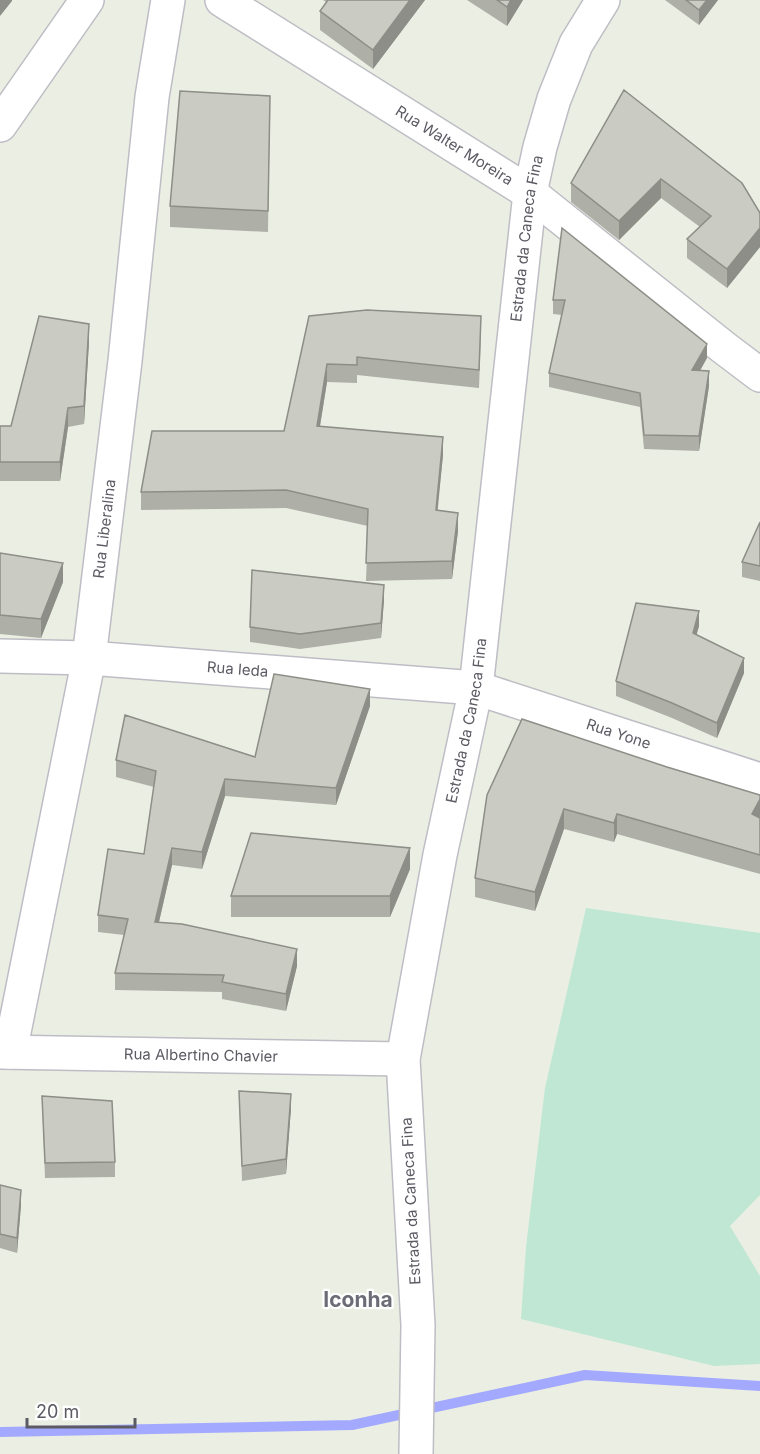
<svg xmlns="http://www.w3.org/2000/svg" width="760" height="1454" font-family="Inter,sans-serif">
<rect width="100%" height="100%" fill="#ebefe3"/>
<path fill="#bfe7d3" d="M 586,908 L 760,933 L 760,1195 L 730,1226 L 760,1276 L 760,1364 L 714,1366 L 521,1319 L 526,1247 L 545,1088 Z"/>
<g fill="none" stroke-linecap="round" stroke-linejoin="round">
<path stroke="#a3a9ff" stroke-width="10" d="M 0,1432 L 352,1425 L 585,1375 L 760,1386"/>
<defs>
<g id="minor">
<path id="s1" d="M 222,0 L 530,193 L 723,347 L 760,375"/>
<path d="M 0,125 L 87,0"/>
<path id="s2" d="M 0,656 L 89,658 L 476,688 L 760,780"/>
<path id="s3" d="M 0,1052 L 403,1059"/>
<path id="s4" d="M 10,1052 L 89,658 L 125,361 L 152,97 L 168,0"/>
<path id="s5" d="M 416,1454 L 418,1325 L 403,1059 L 440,855 L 476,688 L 530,193 L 540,147 L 554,99 L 576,44 L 603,0"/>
</g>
</defs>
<use href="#minor" stroke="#bebdc5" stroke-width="36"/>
<use href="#minor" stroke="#fff" stroke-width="33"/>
</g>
<path fill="#aeafa7" d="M 323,0 L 425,0 L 373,69 L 320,30 L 320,11 L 326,2 Z
M 467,0 L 523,0 L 507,26 Z
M 665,0 L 718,0 L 699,25 Z
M 624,90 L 760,213 L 760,247 L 727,288 L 687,258 L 687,239 L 700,227 L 661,198 L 619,240 L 571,202 L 571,183 Z
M 270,96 L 268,232 L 170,227 L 170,206 Z
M 562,228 L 707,358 L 700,371 L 709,386 L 699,451 L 644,449 L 640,407 L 549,387 L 549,373 L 562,315 L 553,314 L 553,300 Z
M 309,316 L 481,334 L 479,388 L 357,375 L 357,383 L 327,382 L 320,426 L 443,455 L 437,510 L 458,531 L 452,579 L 366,581 L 368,526 L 286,508 L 141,510 L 141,492 L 284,431 Z
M 89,342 L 84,424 L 68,427 L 60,481 L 0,481 L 0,426 L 11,426 Z
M 760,522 L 760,581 L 742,577 L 742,562 Z
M 0,553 L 63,582 L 41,638 L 0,634 Z
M 384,600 L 381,638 L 300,649 L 250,642 L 250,627 Z
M 699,626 L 696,635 L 744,673 L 717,738 L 672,718 L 616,696 L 616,681 Z
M 370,706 L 336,805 L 225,796 L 202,869 L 172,865 L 159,922 L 297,966 L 286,1011 L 222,999 L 222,992 L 115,990 L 115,973 L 124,935 L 98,932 L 98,915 L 144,854 L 154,787 L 116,777 L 116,760 L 255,757 Z
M 522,719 L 667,767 L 760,795 L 760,874 L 617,834 L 614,842 L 564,829 L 535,911 L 475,897 L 475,878 Z
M 410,869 L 390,917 L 231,917 L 231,896 Z
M 239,1091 L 291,1108 L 286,1174 L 242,1181 Z
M 42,1096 L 115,1162 L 115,1177 L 45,1178 Z
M 0,1185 L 21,1205 L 17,1253 L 0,1248 Z"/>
<path fill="#8d8e88" d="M 0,0 L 12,0 L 12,1 L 0,16 Z
M 410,0 L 425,0 L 373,69 L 373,50 Z
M 511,0 L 523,0 L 507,26 L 507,7 Z
M 707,0 L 718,0 L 699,25 L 699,10 Z
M 661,179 L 661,198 L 619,240 L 619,221 Z
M 760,228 L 760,247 L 727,288 L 727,269 Z
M 89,324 L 89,342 L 84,424 L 84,406 Z
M 707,344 L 707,358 L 692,384 L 692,370 Z
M 327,364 L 327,382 L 317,444 L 317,426 Z
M 709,371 L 709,386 L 699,451 L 699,436 Z
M 68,408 L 68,427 L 60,481 L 60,462 Z
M 443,437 L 443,455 L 436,527 L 436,510 Z
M 458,513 L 458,531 L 452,579 L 452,561 Z
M 63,563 L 63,582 L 41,638 L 41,619 Z
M 384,585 L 384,600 L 381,638 L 381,623 Z
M 699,611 L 699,626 L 693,648 L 693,633 Z
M 744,658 L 744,673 L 717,738 L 717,723 Z
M 370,689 L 370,706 L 336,805 L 336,788 Z
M 225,779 L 225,796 L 202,869 L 202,852 Z
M 760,799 L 760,819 L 752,814 Z
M 564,809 L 564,829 L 535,911 L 535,892 Z
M 617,814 L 617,834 L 614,842 L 614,823 Z
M 172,848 L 172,865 L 155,939 L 155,922 Z
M 410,848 L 410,869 L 390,917 L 390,896 Z
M 297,949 L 297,966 L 286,1011 L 286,994 Z
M 291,1094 L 291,1108 L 286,1174 L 286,1159 Z
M 21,1190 L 21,1205 L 17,1253 L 17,1238 Z"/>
<path fill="#cacbc2" stroke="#8d8e88" stroke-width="1.5" d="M 328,0 L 410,0 L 373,50 L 320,11 Z
M 497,0 L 511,0 L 507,7 Z
M 686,0 L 707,0 L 699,10 Z
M 624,90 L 742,183 L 760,213 L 760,228 L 727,269 L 687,239 L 711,216 L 661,179 L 619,221 L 571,183 Z
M 180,91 L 270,96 L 268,211 L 170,206 Z
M 562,228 L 707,344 L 692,370 L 709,371 L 699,436 L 644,435 L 640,393 L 549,373 L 565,300 L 553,300 Z
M 367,310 L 481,316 L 479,370 L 357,357 L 357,365 L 327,364 L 317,426 L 443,437 L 436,510 L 458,513 L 452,561 L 366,563 L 368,509 L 286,490 L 141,492 L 152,431 L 284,431 L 309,316 Z
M 39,316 L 89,324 L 84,406 L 68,408 L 60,462 L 0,462 L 0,426 L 11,426 Z
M 760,522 L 760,566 L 742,562 Z
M 0,553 L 63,563 L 41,619 L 0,615 Z
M 252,570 L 384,585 L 381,623 L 300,634 L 250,627 Z
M 636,603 L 699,611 L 693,633 L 744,658 L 717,723 L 672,703 L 616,681 Z
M 274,674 L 370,689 L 336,788 L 225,779 L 202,852 L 172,848 L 155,922 L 182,924 L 297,949 L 286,994 L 222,982 L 224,975 L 115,973 L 128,919 L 98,915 L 108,849 L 144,854 L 156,771 L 116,760 L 125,715 L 255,757 Z
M 522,719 L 667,767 L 760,795 L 760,799 L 752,814 L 760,818 L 760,855 L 617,814 L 614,823 L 564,809 L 535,892 L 475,878 L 487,795 Z
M 251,833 L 410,848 L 390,896 L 231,896 Z
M 239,1091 L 291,1094 L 286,1159 L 242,1166 Z
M 42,1096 L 112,1101 L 115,1162 L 45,1163 Z
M 0,1185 L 21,1190 L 17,1238 L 0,1234 Z"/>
<g text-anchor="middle" stroke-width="4.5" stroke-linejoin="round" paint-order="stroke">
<g font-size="15" fill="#5c5b64" stroke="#fff">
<text dy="5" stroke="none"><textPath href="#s1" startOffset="274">Rua Walter Moreira</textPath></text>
<text dy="5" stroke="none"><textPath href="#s5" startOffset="1226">Estrada da Caneca Fina</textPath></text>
<text dy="5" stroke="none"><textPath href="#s4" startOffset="532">Rua Liberalina</textPath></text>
<text dy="5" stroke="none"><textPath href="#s2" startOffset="238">Rua Ieda</textPath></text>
<text dy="5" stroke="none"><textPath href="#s5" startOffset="740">Estrada da Caneca Fina</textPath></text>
<text dy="5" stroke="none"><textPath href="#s2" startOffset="627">Rua Yone</textPath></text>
<text dy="5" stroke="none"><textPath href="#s3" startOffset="201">Rua Albertino Chavier</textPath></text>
<text transform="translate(411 1201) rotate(-93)" y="5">Estrada da Caneca Fina</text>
</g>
<g font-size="21" font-weight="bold" fill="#6c6c76" stroke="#fff">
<text x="358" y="1307">Iconha</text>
</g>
</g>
<path d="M27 1418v9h108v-9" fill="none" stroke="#5c5b64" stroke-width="3"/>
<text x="36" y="1418" font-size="18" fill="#5c5b64" stroke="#ffffff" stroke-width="4.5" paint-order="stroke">20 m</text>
</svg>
